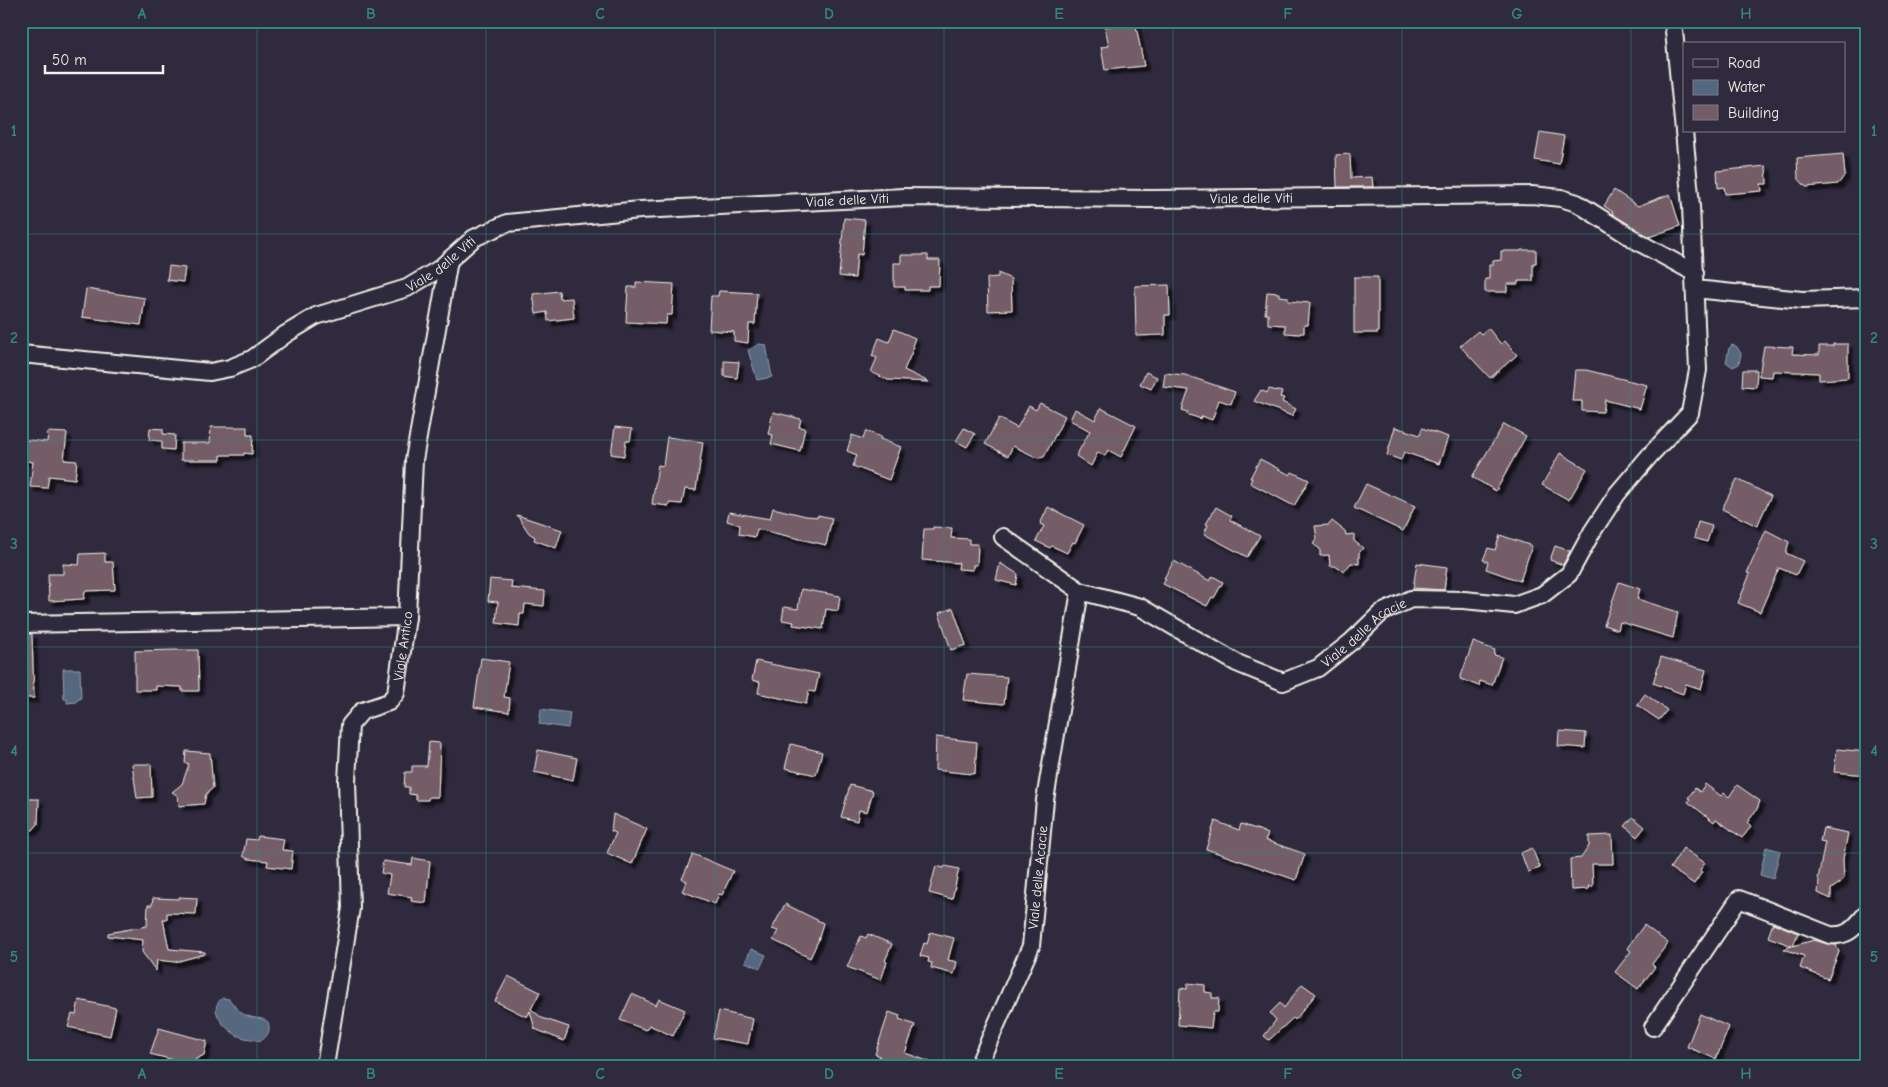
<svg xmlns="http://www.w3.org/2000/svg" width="1888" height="1087" font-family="'Comic Neue',sans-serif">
<defs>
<filter id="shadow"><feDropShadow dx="4.5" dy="4.5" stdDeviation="1" flood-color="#0009"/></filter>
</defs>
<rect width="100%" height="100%" fill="#2f2a3d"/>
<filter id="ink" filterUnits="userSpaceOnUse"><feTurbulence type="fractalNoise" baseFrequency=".02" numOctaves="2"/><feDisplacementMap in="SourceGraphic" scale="10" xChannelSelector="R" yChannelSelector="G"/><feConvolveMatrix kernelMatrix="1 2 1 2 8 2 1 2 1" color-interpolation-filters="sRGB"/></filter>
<g filter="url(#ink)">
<path fill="#546880" stroke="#949faa" d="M 759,344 L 766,345 L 772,377 L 757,380 L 748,350 Z
M 1732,345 L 1737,347 L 1741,354 L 1739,364 L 1733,367 L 1726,362 L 1729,348 Z
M 63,669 L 80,669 L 81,699 L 78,699 L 77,702 L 67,703 L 67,699 L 64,699 Z
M 541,709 L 570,713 L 568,728 L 539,724 Z
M 1766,847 L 1780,851 L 1773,879 L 1760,875 Z
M 751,949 L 766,955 L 760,968 L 745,962 Z
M 223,998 L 229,999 C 234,1005 240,1014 248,1016 C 255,1019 262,1017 268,1022 C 271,1030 268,1037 260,1041 C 254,1039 247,1039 241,1037 C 227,1032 205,1009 223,998 Z"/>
<path fill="#755d68" stroke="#f4f1e8" filter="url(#shadow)" d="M 1115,21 L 1135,21 L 1144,66 L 1105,70 L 1101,47 L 1109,46 L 1105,27 L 1116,25 Z
M 1540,132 L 1564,136 L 1559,164 L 1535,160 Z
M 1350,154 L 1351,178 L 1372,177 L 1373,187 L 1337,187 L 1336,155 Z
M 1843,154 L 1845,175 L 1838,184 L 1806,187 L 1798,178 L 1797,158 Z
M 1766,166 L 1767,184 L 1761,184 L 1762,191 L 1725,194 L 1724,187 L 1718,188 L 1717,171 Z
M 1614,190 L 1638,206 L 1670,194 L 1680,226 L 1649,237 L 1645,234 L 1612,214 L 1613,212 L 1604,206 Z
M 844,218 L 865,220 L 862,255 L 857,254 L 855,278 L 839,276 Z
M 1521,250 L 1536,250 L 1536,263 L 1533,263 L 1533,281 L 1518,281 L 1518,284 L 1507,284 L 1507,292 L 1485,292 L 1485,279 L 1489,279 L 1489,265 L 1493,265 L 1493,261 L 1501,260 L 1501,251 L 1521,251 Z
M 901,255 L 928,255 L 928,260 L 940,260 L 939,286 L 928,286 L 928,290 L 905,290 L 905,287 L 894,287 L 894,263 L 901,263 Z
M 169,266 L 185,268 L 183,282 L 167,280 Z
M 998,273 L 1011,279 L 1012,310 L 988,311 L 987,278 L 998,277 Z
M 1354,277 L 1378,277 L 1378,333 L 1354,333 Z
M 636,282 L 674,284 L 672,315 L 667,315 L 666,324 L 626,322 L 628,287 L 636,287 Z
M 1169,285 L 1170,315 L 1165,315 L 1165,335 L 1136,336 L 1135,286 Z
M 86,289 L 145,298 L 141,325 L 82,317 Z
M 559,291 L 560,299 L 572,298 L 574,318 L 548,321 L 547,312 L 536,314 L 533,294 Z
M 719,291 L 757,293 L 755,324 L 749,324 L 748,343 L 734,341 L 734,332 L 709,330 L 711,296 L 718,296 Z
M 1267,292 L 1279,293 L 1279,296 L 1288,297 L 1288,301 L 1310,303 L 1308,325 L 1304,325 L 1304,333 L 1300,333 L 1300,334 L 1285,333 L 1285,325 L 1268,324 L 1268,314 L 1265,314 Z
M 1488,328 L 1501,344 L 1505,341 L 1517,355 L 1490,378 L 1460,346 L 1478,331 L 1481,334 Z
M 894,329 L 915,338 L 912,346 L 914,347 L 904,370 L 929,382 L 888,380 L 871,372 L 877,358 L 872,356 L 879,338 L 889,342 Z
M 1833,344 L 1848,344 L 1848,378 L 1819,380 L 1819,373 L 1773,371 L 1772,377 L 1759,376 L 1764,346 L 1793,347 L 1792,354 L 1819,355 L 1819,346 L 1833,346 Z
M 724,361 L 739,362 L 737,378 L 724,376 Z
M 1575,370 L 1586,370 L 1647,385 L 1640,409 L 1605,400 L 1603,412 L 1582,411 L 1582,401 L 1572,401 Z
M 1743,370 L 1757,370 L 1756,387 L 1742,386 Z
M 1146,372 L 1157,377 L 1151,389 L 1140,384 Z
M 1165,373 L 1185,375 L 1235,392 L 1231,404 L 1219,400 L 1212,420 L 1202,416 L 1201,419 L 1186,414 L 1188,412 L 1182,410 L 1189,390 L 1163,387 Z
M 1269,389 L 1282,392 L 1280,397 L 1284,398 L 1282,402 L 1296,409 L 1292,416 L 1254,401 L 1261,390 L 1267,393 Z
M 1040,403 L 1065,416 L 1044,457 L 1038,458 L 1013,446 L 1008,456 L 985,444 L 999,418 L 1017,428 L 1029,406 L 1036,410 Z
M 1101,408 L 1136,426 L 1121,457 L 1108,450 L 1105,456 L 1098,452 L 1091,466 L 1076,456 L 1090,431 L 1070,420 L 1075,409 L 1095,420 Z
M 773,412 L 801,419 L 799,427 L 805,428 L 800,451 L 771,444 L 773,435 L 768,434 Z
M 1504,424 L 1526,436 L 1496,491 L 1472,477 Z
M 211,427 L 247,427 L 247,435 L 253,435 L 252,454 L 244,453 L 244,455 L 221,455 L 221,460 L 181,460 L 181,443 L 210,443 Z
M 615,427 L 632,429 L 630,441 L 626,441 L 624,456 L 611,454 Z
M 1395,427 L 1420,435 L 1422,428 L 1448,437 L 1439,464 L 1404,452 L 1401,460 L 1387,455 Z
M 150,428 L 163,429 L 163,434 L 175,435 L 174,450 L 162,449 L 162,441 L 149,440 Z
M 964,428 L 975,434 L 967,447 L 956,441 Z
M 866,431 L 881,437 L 880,439 L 901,447 L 889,480 L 853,466 L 857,455 L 847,451 L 852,435 L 863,439 Z
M 48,432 L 67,433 L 64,460 L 77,461 L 75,479 L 49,476 L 47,488 L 30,487 L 33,462 L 21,460 L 21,439 L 47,442 Z
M 667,437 L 703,442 L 696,490 L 685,489 L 682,504 L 669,503 L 669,506 L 652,504 L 658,465 L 663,466 Z
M 1560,453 L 1587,469 L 1569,500 L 1542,485 Z
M 1260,459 L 1290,475 L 1292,472 L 1309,480 L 1294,506 L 1250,483 L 1252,478 L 1250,478 Z
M 1737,479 L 1771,496 L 1757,526 L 1722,509 Z
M 1366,484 L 1415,506 L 1403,531 L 1354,508 Z
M 1048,507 L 1084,525 L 1075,543 L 1073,542 L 1067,553 L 1052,546 L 1050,548 L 1036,541 L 1044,526 L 1040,524 Z
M 1216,507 L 1232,516 L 1230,520 L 1260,536 L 1247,557 L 1204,534 L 1208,525 L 1206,524 Z
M 773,508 L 806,516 L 818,517 L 818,515 L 832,518 L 826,545 L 757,529 L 755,537 L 739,534 L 740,525 L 727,521 L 729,512 L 770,519 Z
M 517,515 L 562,530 L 556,548 L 534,540 L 535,537 L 529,533 Z
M 1332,521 L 1345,531 L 1346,535 L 1354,534 L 1354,541 L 1363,548 L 1359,553 L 1359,564 L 1351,563 L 1344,572 L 1335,566 L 1330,566 L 1329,555 L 1320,556 L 1320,549 L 1313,544 L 1317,538 L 1315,526 L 1329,525 Z
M 1698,522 L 1712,526 L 1707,542 L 1694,538 Z
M 933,527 L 952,528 L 951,538 L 969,539 L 969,544 L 978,544 L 977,565 L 973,565 L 973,570 L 958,569 L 959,563 L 922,560 L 924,529 L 933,529 Z
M 1766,530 L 1789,542 L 1786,553 L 1803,561 L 1796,575 L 1779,568 L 1760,612 L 1738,603 L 1750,574 L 1747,573 Z
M 1500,535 L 1532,546 L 1520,581 L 1486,569 L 1488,562 L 1483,560 L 1488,548 L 1495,550 Z
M 1555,546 L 1570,551 L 1563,565 L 1550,560 Z
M 105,553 L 105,562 L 113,562 L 115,590 L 85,591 L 84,599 L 49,601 L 48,574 L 63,574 L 63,564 L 79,565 L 80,554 Z
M 1174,561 L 1210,581 L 1213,576 L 1223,582 L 1214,598 L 1212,597 L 1207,606 L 1163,584 L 1166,579 L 1164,578 Z
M 1000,563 L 1018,574 L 1016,585 L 996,580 Z
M 1417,563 L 1447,567 L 1444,590 L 1413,588 Z
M 490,579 L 512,581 L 511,588 L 545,591 L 544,606 L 525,604 L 524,614 L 520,614 L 519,626 L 496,623 L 498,602 L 488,601 Z
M 1619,582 L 1640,589 L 1637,599 L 1678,612 L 1673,638 L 1620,622 L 1618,630 L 1604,625 Z
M 801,589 L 840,596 L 838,611 L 826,609 L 823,629 L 793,625 L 794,622 L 782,620 L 784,607 L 798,609 Z
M 953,608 L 966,645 L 951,650 L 939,613 Z
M 21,634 L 32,634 L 34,698 L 21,698 Z
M 1473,642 L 1495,650 L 1494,655 L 1502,657 L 1492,685 L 1480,681 L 1479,686 L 1460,679 Z
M 177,650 L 198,650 L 199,691 L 182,691 L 182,687 L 156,686 L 156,690 L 135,690 L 135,651 Z
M 1661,657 L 1706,670 L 1701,689 L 1686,684 L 1683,694 L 1653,683 Z
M 481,658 L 509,662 L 504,697 L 510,698 L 509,712 L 474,707 Z
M 756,661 L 819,674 L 815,692 L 809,691 L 806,704 L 758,693 L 760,682 L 752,680 Z
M 967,674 L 1007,677 L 1004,704 L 963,700 Z
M 1645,694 L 1667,710 L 1659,720 L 1637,705 Z
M 1559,731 L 1586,733 L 1585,748 L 1558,746 Z
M 936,737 L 977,742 L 975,773 L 972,774 L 935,770 Z
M 429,742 L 440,743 L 438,797 L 429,797 L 428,800 L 416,800 L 416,795 L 409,794 L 409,787 L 404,787 L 405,772 L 412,772 L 412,766 L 427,766 Z
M 791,744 L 822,752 L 816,775 L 785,768 Z
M 1837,749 L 1867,752 L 1867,775 L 1834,772 Z
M 538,750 L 577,758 L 573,780 L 534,772 Z
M 186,751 L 210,753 L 213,788 L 206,794 L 204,804 L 179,806 L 178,796 L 172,792 L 182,784 L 189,764 L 185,763 Z
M 132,764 L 151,764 L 152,797 L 137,798 Z
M 1705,784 L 1721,796 L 1724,793 L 1729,797 L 1737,785 L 1760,801 L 1757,809 L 1747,823 L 1751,827 L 1742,838 L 1716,819 L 1714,822 L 1688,802 L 1690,799 L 1688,798 L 1695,788 L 1700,792 Z
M 850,785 L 873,791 L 867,812 L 859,810 L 857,821 L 841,817 Z
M 21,799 L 39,799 L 38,824 L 33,830 L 21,830 Z
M 613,814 L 647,829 L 632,864 L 607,853 L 616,833 L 611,831 Z
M 1633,817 L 1645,827 L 1637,837 L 1625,826 Z
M 1215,821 L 1239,830 L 1241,824 L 1259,830 L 1268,834 L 1265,840 L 1305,854 L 1296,880 L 1206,849 Z
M 1823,828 L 1848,833 L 1843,859 L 1844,878 L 1840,883 L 1831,889 L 1831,899 L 1818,893 L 1819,880 L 1818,879 L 1825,842 L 1820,841 Z
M 1612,835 L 1613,864 L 1592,864 L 1593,886 L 1588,886 L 1589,889 L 1571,890 L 1570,859 L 1581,858 L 1589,846 L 1589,836 Z
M 258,836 L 284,839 L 282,850 L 293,851 L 291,869 L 267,866 L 268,861 L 248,859 L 243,856 L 246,839 L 257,840 Z
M 1532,848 L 1540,868 L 1528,872 L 1521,853 Z
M 1683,848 L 1705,863 L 1700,870 L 1702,872 L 1694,884 L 1670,868 Z
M 693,854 L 733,871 L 722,895 L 719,894 L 715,904 L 682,891 L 687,881 L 682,879 Z
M 413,858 L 430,861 L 426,903 L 411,901 L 412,897 L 387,893 L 390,875 L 381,873 L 383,861 L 412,865 Z
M 936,866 L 944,868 L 945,866 L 959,869 L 952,899 L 929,893 Z
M 179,897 L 197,898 L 196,914 L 167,913 L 167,919 L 163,919 L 169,949 L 205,952 L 205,954 L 175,962 L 157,960 L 156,971 L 142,952 L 143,940 L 108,936 L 108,933 L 147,926 L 148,905 L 152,905 L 153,898 L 179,899 Z
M 785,904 L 823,923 L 818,941 L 810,958 L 773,940 L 778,931 L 772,929 Z
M 1773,923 L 1798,933 L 1793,946 L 1814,940 L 1827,944 L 1836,945 L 1839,952 L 1828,979 L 1800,968 L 1804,956 L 1784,949 L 1792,946 L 1768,937 Z
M 1644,925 L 1668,943 L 1652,964 L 1655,967 L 1638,989 L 1615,972 L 1631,951 L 1627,948 Z
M 930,932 L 954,938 L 948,960 L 957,962 L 954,974 L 931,968 L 932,963 L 928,962 L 929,958 L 920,956 L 924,943 L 927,944 Z
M 868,934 L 892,944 L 885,961 L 887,962 L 881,980 L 847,967 L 861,936 L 866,938 Z
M 508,976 L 540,992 L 531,1009 L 542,1018 L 569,1027 L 564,1041 L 535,1029 L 530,1011 L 527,1017 L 495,1001 Z
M 1188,983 L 1205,985 L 1205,992 L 1212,993 L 1212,998 L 1219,998 L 1218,1012 L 1213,1012 L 1211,1028 L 1178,1025 L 1180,988 L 1187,989 Z
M 1302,984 L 1316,994 L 1295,1020 L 1293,1018 L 1269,1040 L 1264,1036 L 1276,1020 L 1270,1013 L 1280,1003 L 1284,1008 Z
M 632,994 L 656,1005 L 659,999 L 685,1010 L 673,1036 L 649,1025 L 646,1030 L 620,1020 Z
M 79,1000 L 116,1008 L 110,1036 L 68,1027 L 72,1014 L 76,1015 Z
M 719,1011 L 753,1019 L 748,1044 L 713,1038 Z
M 889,1012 L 900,1016 L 899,1019 L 915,1025 L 905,1053 L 936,1064 L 935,1066 L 876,1066 L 880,1056 L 875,1054 Z
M 1700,1014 L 1729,1027 L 1716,1059 L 1687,1047 Z
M 159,1028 L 207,1041 L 204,1055 L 196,1059 L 194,1065 L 150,1054 Z"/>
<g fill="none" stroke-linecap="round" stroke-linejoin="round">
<defs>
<g id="street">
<path d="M 1673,21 L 1684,131"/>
<path d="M 1695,289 L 1802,300 L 1867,298"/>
<path id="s1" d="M 21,354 L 210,372 L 230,368 L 252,359 L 286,334 L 316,316 L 407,288 L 439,269 L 474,238 L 507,223 L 640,210 L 904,197 L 1151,199 L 1532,195 L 1561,198 L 1577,203 L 1640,243 L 1695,273"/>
<path id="s2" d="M 1003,537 L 1080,591 L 1140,607 L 1237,663 L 1283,682 L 1318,668 L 1352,641 L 1381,613 L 1411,599 L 1464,600 L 1514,605 L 1542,595 L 1569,574 L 1592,532 L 1617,494 L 1651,454 L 1690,413 L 1698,370 L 1691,206 L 1684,131"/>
<path d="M 21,624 L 407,617"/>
<path d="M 1653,1027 L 1739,899 L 1830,935 C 1850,937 1855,926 1867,913"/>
<path id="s3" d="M 325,1066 L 351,908 L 347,781 L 350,725 L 362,711 L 389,702 L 396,693 L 407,617 L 414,460 L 449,260"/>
<path id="s4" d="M 978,1066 L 1031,946 L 1045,800 L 1080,591"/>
</g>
</defs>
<use href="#street" stroke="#f4f1e8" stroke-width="20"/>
<use href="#street" stroke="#2f2a3d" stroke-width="16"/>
</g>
</g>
<path fill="none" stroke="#318880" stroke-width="1" stroke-opacity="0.55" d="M 257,21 L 257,1066M 486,21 L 486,1066M 715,21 L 715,1066M 944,21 L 944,1066M 1173,21 L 1173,1066M 1402,21 L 1402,1066M 1631,21 L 1631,1066M 21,234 L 1867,234M 21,440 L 1867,440M 21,647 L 1867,647M 21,853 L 1867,853"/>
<g text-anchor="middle" stroke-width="5" stroke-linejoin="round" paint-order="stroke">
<g font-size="14" fill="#f4f1e8" stroke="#2f2a3d">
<text dy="5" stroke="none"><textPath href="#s1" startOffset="1272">Viale delle Viti</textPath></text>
<text dy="5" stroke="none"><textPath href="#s1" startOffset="868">Viale delle Viti</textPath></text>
<text dy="5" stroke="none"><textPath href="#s1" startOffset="448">Viale delle Viti</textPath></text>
<text dy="5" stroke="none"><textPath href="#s2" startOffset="414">Viale delle Acacie</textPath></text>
<text dy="5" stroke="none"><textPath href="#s3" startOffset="449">Viale Antico</textPath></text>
<text dy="5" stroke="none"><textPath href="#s4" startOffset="200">Viale delle Acacie</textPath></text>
</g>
</g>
<rect width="1888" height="1087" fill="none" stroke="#2f2a3d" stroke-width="55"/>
<rect x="1683" y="42" width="162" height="90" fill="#2f2a3d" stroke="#7e7a81"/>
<rect x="1693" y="59" width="25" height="8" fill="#2f2a3d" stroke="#7e7a81"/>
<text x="1728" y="68" font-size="15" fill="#f4f1e8">Road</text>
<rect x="1693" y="80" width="25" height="15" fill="#546880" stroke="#7e7a81"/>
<text x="1728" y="92" font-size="15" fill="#f4f1e8">Water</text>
<rect x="1693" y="105" width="25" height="15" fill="#755d68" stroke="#7e7a81"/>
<text x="1728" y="118" font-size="15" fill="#f4f1e8">Building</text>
<path d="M45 65v8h118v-8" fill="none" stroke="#f4f1e8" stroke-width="2.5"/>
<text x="52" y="65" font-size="15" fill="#f4f1e8" stroke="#2f2a3d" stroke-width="4" paint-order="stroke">50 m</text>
<rect x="28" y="28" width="1832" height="1032" fill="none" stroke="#318880" stroke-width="2"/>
<g font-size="16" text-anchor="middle" font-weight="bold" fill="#318880">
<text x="142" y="19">A</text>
<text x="371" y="19">B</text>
<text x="600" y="19">C</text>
<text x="829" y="19">D</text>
<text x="1059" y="19">E</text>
<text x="1288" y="19">F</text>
<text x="1517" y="19">G</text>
<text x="1746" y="19">H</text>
<text x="14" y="136">1</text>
<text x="1874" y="136">1</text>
<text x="14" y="343">2</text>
<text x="1874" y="343">2</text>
<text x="14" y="549">3</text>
<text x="1874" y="549">3</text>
<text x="14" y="756">4</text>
<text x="1874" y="756">4</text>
<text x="14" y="962">5</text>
<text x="1874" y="962">5</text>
<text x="142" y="1079">A</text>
<text x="371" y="1079">B</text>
<text x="600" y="1079">C</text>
<text x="829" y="1079">D</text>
<text x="1059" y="1079">E</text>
<text x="1288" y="1079">F</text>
<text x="1517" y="1079">G</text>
<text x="1746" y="1079">H</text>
</g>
</svg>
